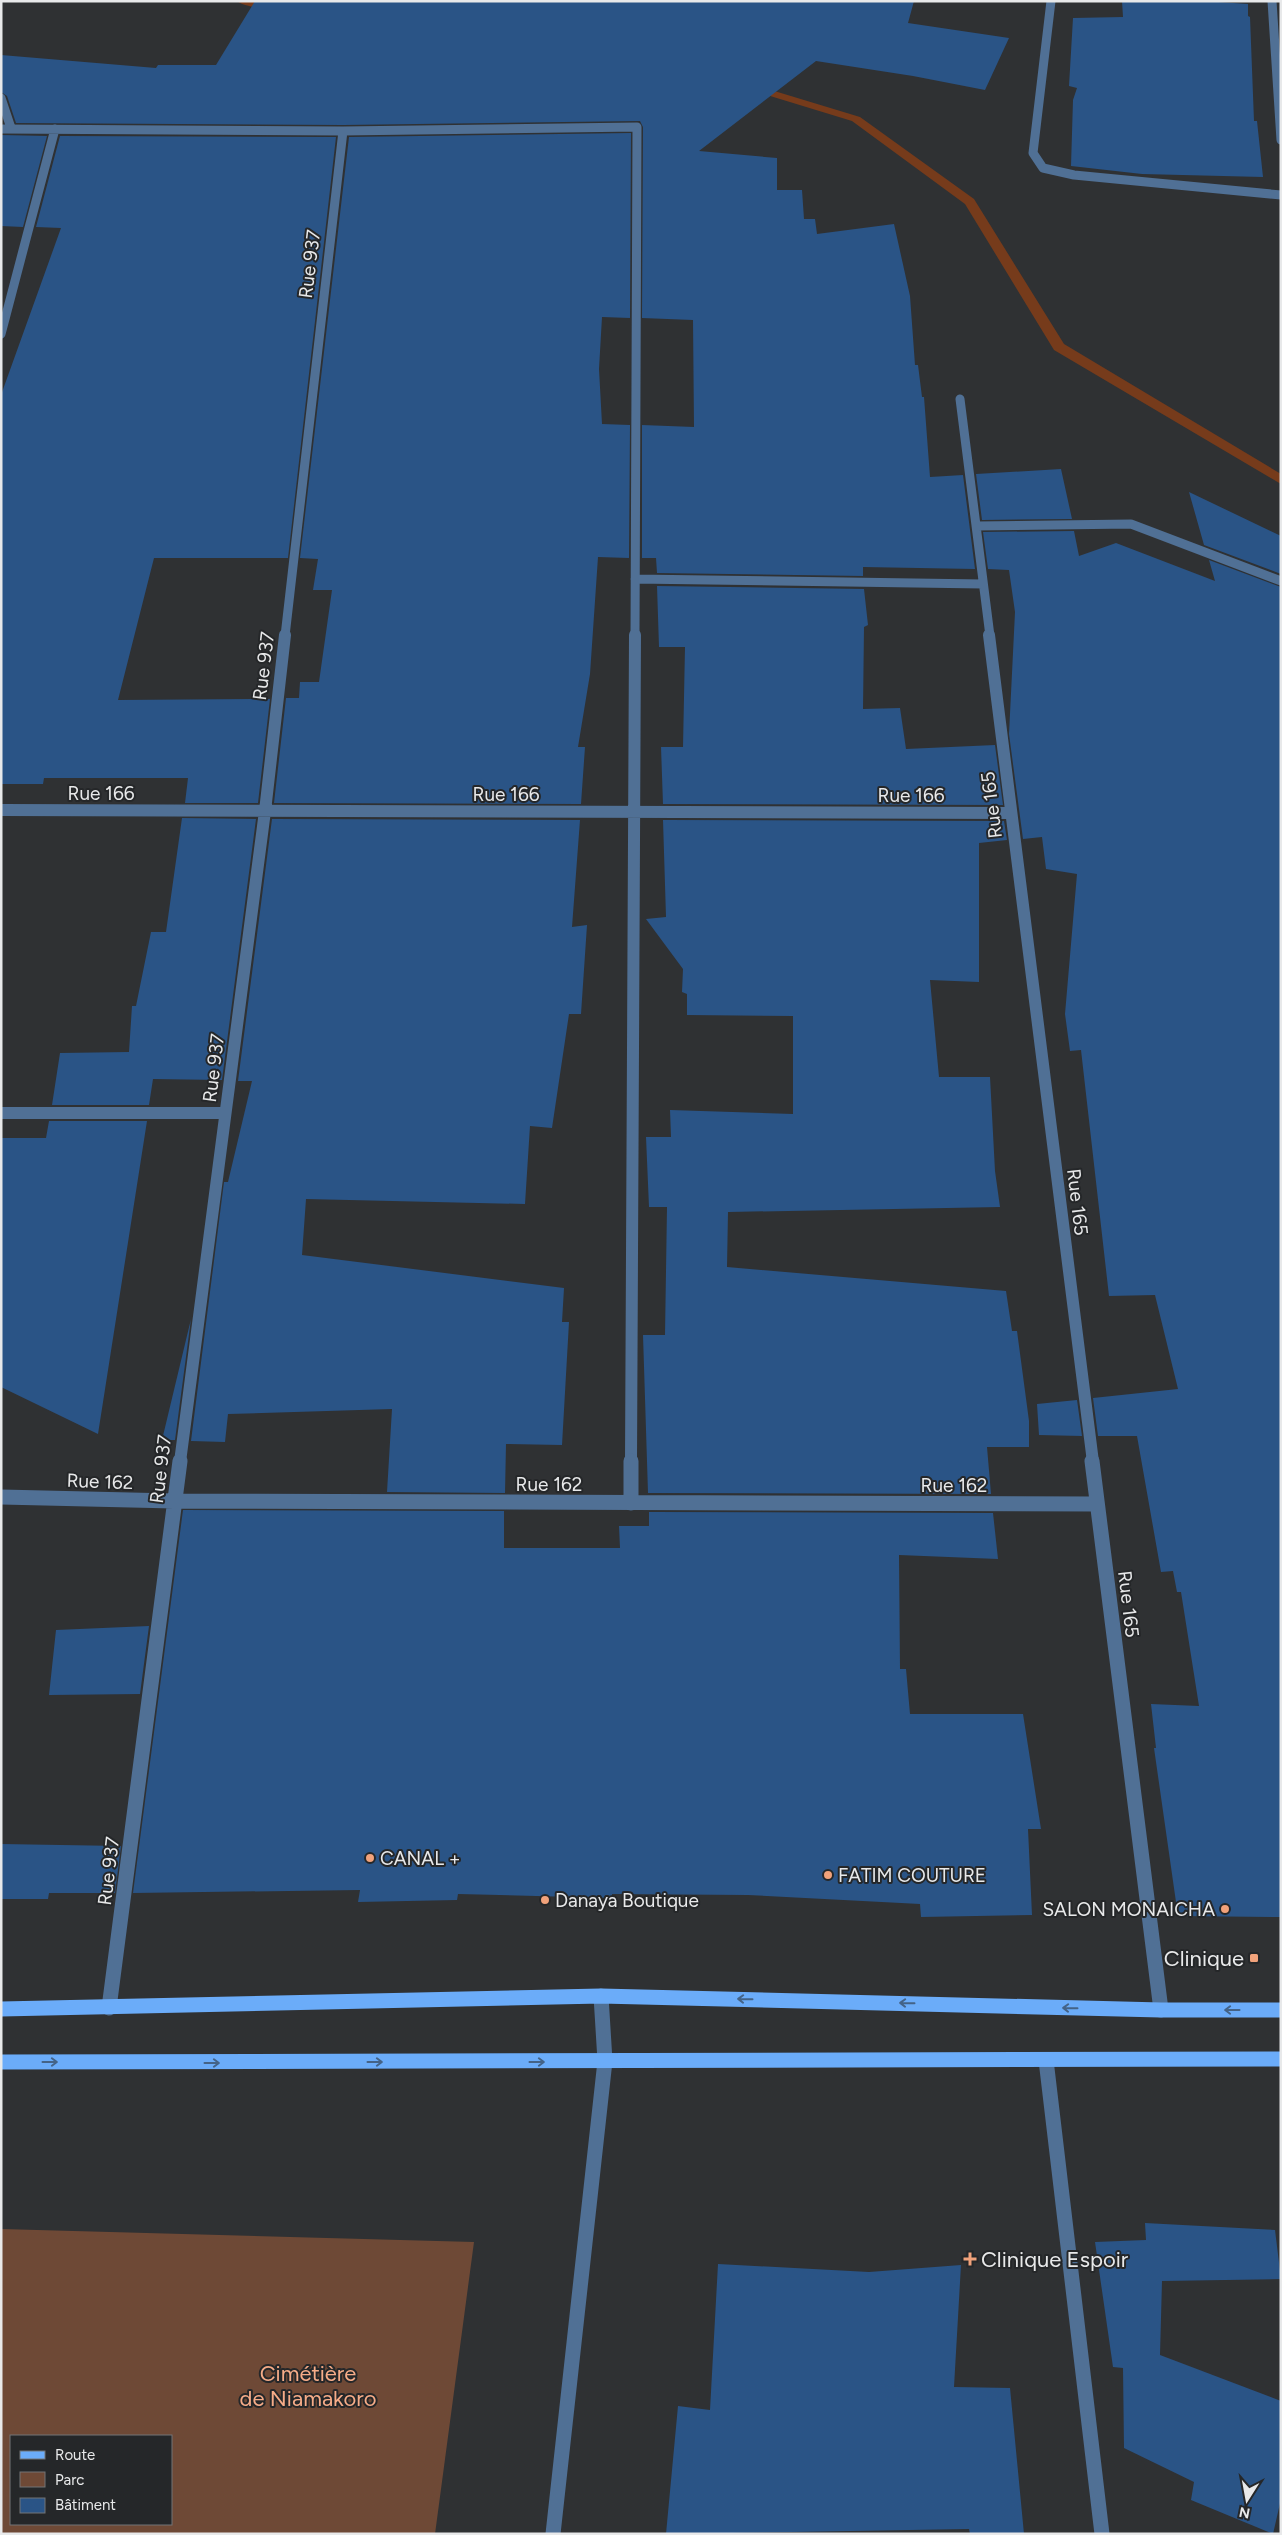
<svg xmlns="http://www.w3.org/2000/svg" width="1282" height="2535" font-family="Figtree,sans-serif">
<rect width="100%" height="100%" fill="#2f3133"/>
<path fill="#6e4936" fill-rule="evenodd" d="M 1,2229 L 474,2242 L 435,2534 L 1,2534 ZM 11,2436 L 171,2436 L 171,2524 L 11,2524 Z"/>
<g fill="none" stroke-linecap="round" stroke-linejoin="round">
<path fill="#763b1b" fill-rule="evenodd" d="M 237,1 L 266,1 L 281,6 C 274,12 244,7 237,1 Z
M 751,84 L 860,117 L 974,199 L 1064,344 L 1281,474 L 1281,484 L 1054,350 L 965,204 L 852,121 L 747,89 L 745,87 Z"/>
</g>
<path fill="#2a5486" d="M 255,1 L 914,1 L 908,23 L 1009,38 L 985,90 L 913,76 L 816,61 L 699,151 L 777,158 L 777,190 L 802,190 L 804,219 L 815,219 L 817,234 L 894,224 L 910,296 L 915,365 L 918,365 L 922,397 L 924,397 L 930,477 L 963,475 L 975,569 L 863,567 L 863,576 L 657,573 L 656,558 L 642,558 L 642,425 L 694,427 L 693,320 L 642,318 L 643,127 L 640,121 L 343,125 L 16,123 L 7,96 L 1,92 L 1,55 L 156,68 L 158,65 L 216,65 Z
M 1122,1 L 1204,1 L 1248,4 L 1248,16 L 1250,17 L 1254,121 L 1257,121 L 1263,177 L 1142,174 L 1071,166 L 1073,100 L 1077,88 L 1069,86 L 1073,18 L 1123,17 Z
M 631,133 L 630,318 L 602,317 L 599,369 L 602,424 L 630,425 L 629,558 L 598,557 L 590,674 L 578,747 L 585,747 L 581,804 L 274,803 L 286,698 L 299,698 L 300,682 L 319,682 L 332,590 L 313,590 L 318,559 L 300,558 L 349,137 Z
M 1,135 L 47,136 L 23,227 L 1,226 Z
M 60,136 L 336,137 L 288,558 L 154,558 L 118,700 L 270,699 L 258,803 L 185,803 L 188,778 L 44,778 L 43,784 L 1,784 L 1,395 L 61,228 L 36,227 Z
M 1061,469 L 1072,519 L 982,520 L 976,474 Z
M 1189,492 L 1281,536 L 1281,574 L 1204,545 Z
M 1074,531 L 1079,556 L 1116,543 L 1215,581 L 1209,560 L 1281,587 L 1281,1917 L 1178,1916 L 1154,1748 L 1156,1748 L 1151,1704 L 1199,1706 L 1181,1592 L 1177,1592 L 1173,1571 L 1161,1572 L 1137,1436 L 1098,1436 L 1093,1398 L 1178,1389 L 1155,1295 L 1109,1296 L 1081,1050 L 1070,1051 L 1065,1014 L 1077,874 L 1046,869 L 1042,837 L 1023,839 L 1009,734 L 1015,612 L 1009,570 L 988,569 L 983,532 Z
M 657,586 L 864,589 L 868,625 L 864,627 L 863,709 L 900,708 L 906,749 L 995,745 L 1003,805 L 663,804 L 661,747 L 683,747 L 685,647 L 659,647 Z
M 182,818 L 256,819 L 222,1080 L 153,1079 L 149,1105 L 52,1105 L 60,1053 L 129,1052 L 132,1006 L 136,1006 L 151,932 L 166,932 Z
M 272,819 L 580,820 L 572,927 L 587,925 L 581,1014 L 569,1014 L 552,1128 L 530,1126 L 525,1204 L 306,1199 L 302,1255 L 564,1288 L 562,1322 L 569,1322 L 562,1445 L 506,1444 L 505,1493 L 387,1492 L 392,1409 L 228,1414 L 225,1442 L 191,1441 L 224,1182 L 228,1182 L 252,1081 L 238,1081 Z
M 663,820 L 1004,821 L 1007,840 L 979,843 L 979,982 L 930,980 L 939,1077 L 990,1077 L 995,1171 L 1000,1207 L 728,1212 L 727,1267 L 1006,1291 L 1012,1331 L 1017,1331 L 1029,1421 L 1029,1447 L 987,1447 L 991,1494 L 648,1493 L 643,1335 L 665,1335 L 667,1207 L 649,1207 L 646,1137 L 671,1137 L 670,1110 L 793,1114 L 793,1016 L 687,1015 L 687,994 L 682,992 L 683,969 L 646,919 L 666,917 Z
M 49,1121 L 147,1121 L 98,1434 L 1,1387 L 1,1138 L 46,1138 Z
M 191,1319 L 175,1440 L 162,1440 Z
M 1077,1400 L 1082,1436 L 1039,1435 L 1037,1404 Z
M 183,1510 L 504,1511 L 504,1548 L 620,1548 L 619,1526 L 649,1526 L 649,1512 L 993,1513 L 998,1559 L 899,1555 L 900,1669 L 906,1669 L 910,1714 L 1023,1714 L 1041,1829 L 1028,1829 L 1032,1915 L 921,1917 L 920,1904 L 748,1895 L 612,1894 L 612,1898 L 458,1894 L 457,1900 L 358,1902 L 360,1890 L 133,1893 Z
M 149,1626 L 140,1694 L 49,1695 L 56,1630 Z
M 1,1844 L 121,1846 L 115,1893 L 49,1893 L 48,1899 L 1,1899 Z
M 1145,2223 L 1275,2230 L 1281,2279 L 1162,2281 L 1160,2355 L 1281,2401 L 1281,2499 L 1273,2534 L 1191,2500 L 1194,2482 L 1124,2448 L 1123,2368 L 1113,2367 L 1095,2242 L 1146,2240 Z
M 718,2264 L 869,2272 L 961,2265 L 954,2387 L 1010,2388 L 1024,2534 L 970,2534 L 969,2529 L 666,2534 L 678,2406 L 710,2410 Z"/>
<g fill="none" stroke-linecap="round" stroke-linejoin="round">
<path stroke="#507095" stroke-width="9" d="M 1051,1 L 1033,153 L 1043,168 L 1074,175 L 1281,195
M 1272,1 L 1281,140
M 1,98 L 11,128
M 1,129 L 343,131 L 637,127 L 635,636
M 1,334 L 55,129
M 960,399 L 990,636
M 976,526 L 1131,524 L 1281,581
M 635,579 L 983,584
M 285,636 L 343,131"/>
<path stroke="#507095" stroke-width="12" d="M 989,635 L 1093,1462
M 1,810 L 1011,813
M 1,1113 L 225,1113
M 180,1462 L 265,811 L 285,635
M 631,1462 L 635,635"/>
<path stroke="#507095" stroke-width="15" d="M 1092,1461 L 1161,2010
M 1,1497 L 174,1501 L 1097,1504
M 631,1503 L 631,1461
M 109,2008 L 180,1461
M 1046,2060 L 1102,2534
M 553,2534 L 605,2061 L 601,1996"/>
<path stroke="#6bacf9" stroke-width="15" d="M 1,2009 L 601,1996 L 1161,2010 L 1281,2010
M 1,2062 L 1281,2059"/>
</g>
<defs><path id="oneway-shaft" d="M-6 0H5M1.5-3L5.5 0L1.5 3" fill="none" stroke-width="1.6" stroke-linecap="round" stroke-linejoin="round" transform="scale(1.25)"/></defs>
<g stroke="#446387">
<use href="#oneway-shaft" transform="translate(745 1999) rotate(-179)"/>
<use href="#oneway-shaft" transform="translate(907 2003) rotate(-179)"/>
<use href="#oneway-shaft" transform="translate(1070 2008) rotate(-179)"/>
<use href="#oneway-shaft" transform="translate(1232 2010) rotate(180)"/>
<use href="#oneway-shaft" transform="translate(50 2062)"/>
<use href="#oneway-shaft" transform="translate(375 2062)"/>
<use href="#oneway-shaft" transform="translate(537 2062)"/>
<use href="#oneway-shaft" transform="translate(212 2063)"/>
</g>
<g fill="#f1a27b" stroke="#252729" stroke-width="2">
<circle cx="370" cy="1858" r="5"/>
<circle cx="828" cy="1875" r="5"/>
<circle cx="545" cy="1900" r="5"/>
<circle cx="1225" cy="1909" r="5"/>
<rect x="1249" y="1953" width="10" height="10" rx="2.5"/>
<path d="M967.5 2251.5h5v5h5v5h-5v5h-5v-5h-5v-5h5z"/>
</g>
<g text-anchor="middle" stroke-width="4" stroke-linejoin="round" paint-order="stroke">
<g font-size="19" fill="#e8e9ea" stroke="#252729">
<text transform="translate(309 264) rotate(-83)" y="7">Rue 937</text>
<text transform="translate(263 666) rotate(-83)" y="7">Rue 937</text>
<text x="101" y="800">Rue 166</text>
<text x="506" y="801">Rue 166</text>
<text x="911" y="802">Rue 166</text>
<text transform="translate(991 805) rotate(-97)" y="7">Rue 165</text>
<text transform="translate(213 1068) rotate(-83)" y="7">Rue 937</text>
<text transform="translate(1078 1202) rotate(83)" y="7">Rue 165</text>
<text transform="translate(160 1469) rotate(-83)" y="7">Rue 937</text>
<text transform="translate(100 1481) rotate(2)" y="7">Rue 162</text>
<text x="549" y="1491">Rue 162</text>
<text x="954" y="1492">Rue 162</text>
<text transform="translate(1129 1604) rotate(83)" y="7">Rue 165</text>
<text transform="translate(108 1871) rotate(-83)" y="7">Rue 937</text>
</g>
<g font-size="19" fill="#e8e9ea" stroke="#252729" text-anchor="start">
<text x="380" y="1865">CANAL +</text>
<text x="838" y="1882">FATIM COUTURE</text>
<text x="555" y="1907">Danaya Boutique</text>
<text x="1215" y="1916" text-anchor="end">SALON MONAICHA</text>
</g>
<g font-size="22" fill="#e8e9ea" stroke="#252729" text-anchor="end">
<text x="1244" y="1966">Clinique</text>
<text x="981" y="2267" text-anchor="start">Clinique Espoir</text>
</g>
<g font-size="22" fill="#f6ac88" stroke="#252729">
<text x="308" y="2381">Cimétière<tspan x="308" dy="25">de Niamakoro</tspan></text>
</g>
</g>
<rect width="1282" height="2535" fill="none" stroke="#e8e9ea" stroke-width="5"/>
<rect x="10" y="2435" width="162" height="90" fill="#252729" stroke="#737576"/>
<rect x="20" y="2451" width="25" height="8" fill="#6bacf9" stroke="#737576"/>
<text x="55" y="2460" font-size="15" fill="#e8e9ea">Route</text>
<rect x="20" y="2472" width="25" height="15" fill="#6e4936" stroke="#737576"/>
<text x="55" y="2485" font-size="15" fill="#e8e9ea">Parc</text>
<rect x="20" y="2498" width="25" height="15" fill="#2a5486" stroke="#737576"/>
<text x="55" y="2510" font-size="15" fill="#e8e9ea">Bâtiment</text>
<g transform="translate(1247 2500) rotate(191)" stroke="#252729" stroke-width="4" paint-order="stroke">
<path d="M0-4L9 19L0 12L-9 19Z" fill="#e8e9ea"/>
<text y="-8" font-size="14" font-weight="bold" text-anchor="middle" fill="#e8e9ea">N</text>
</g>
</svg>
